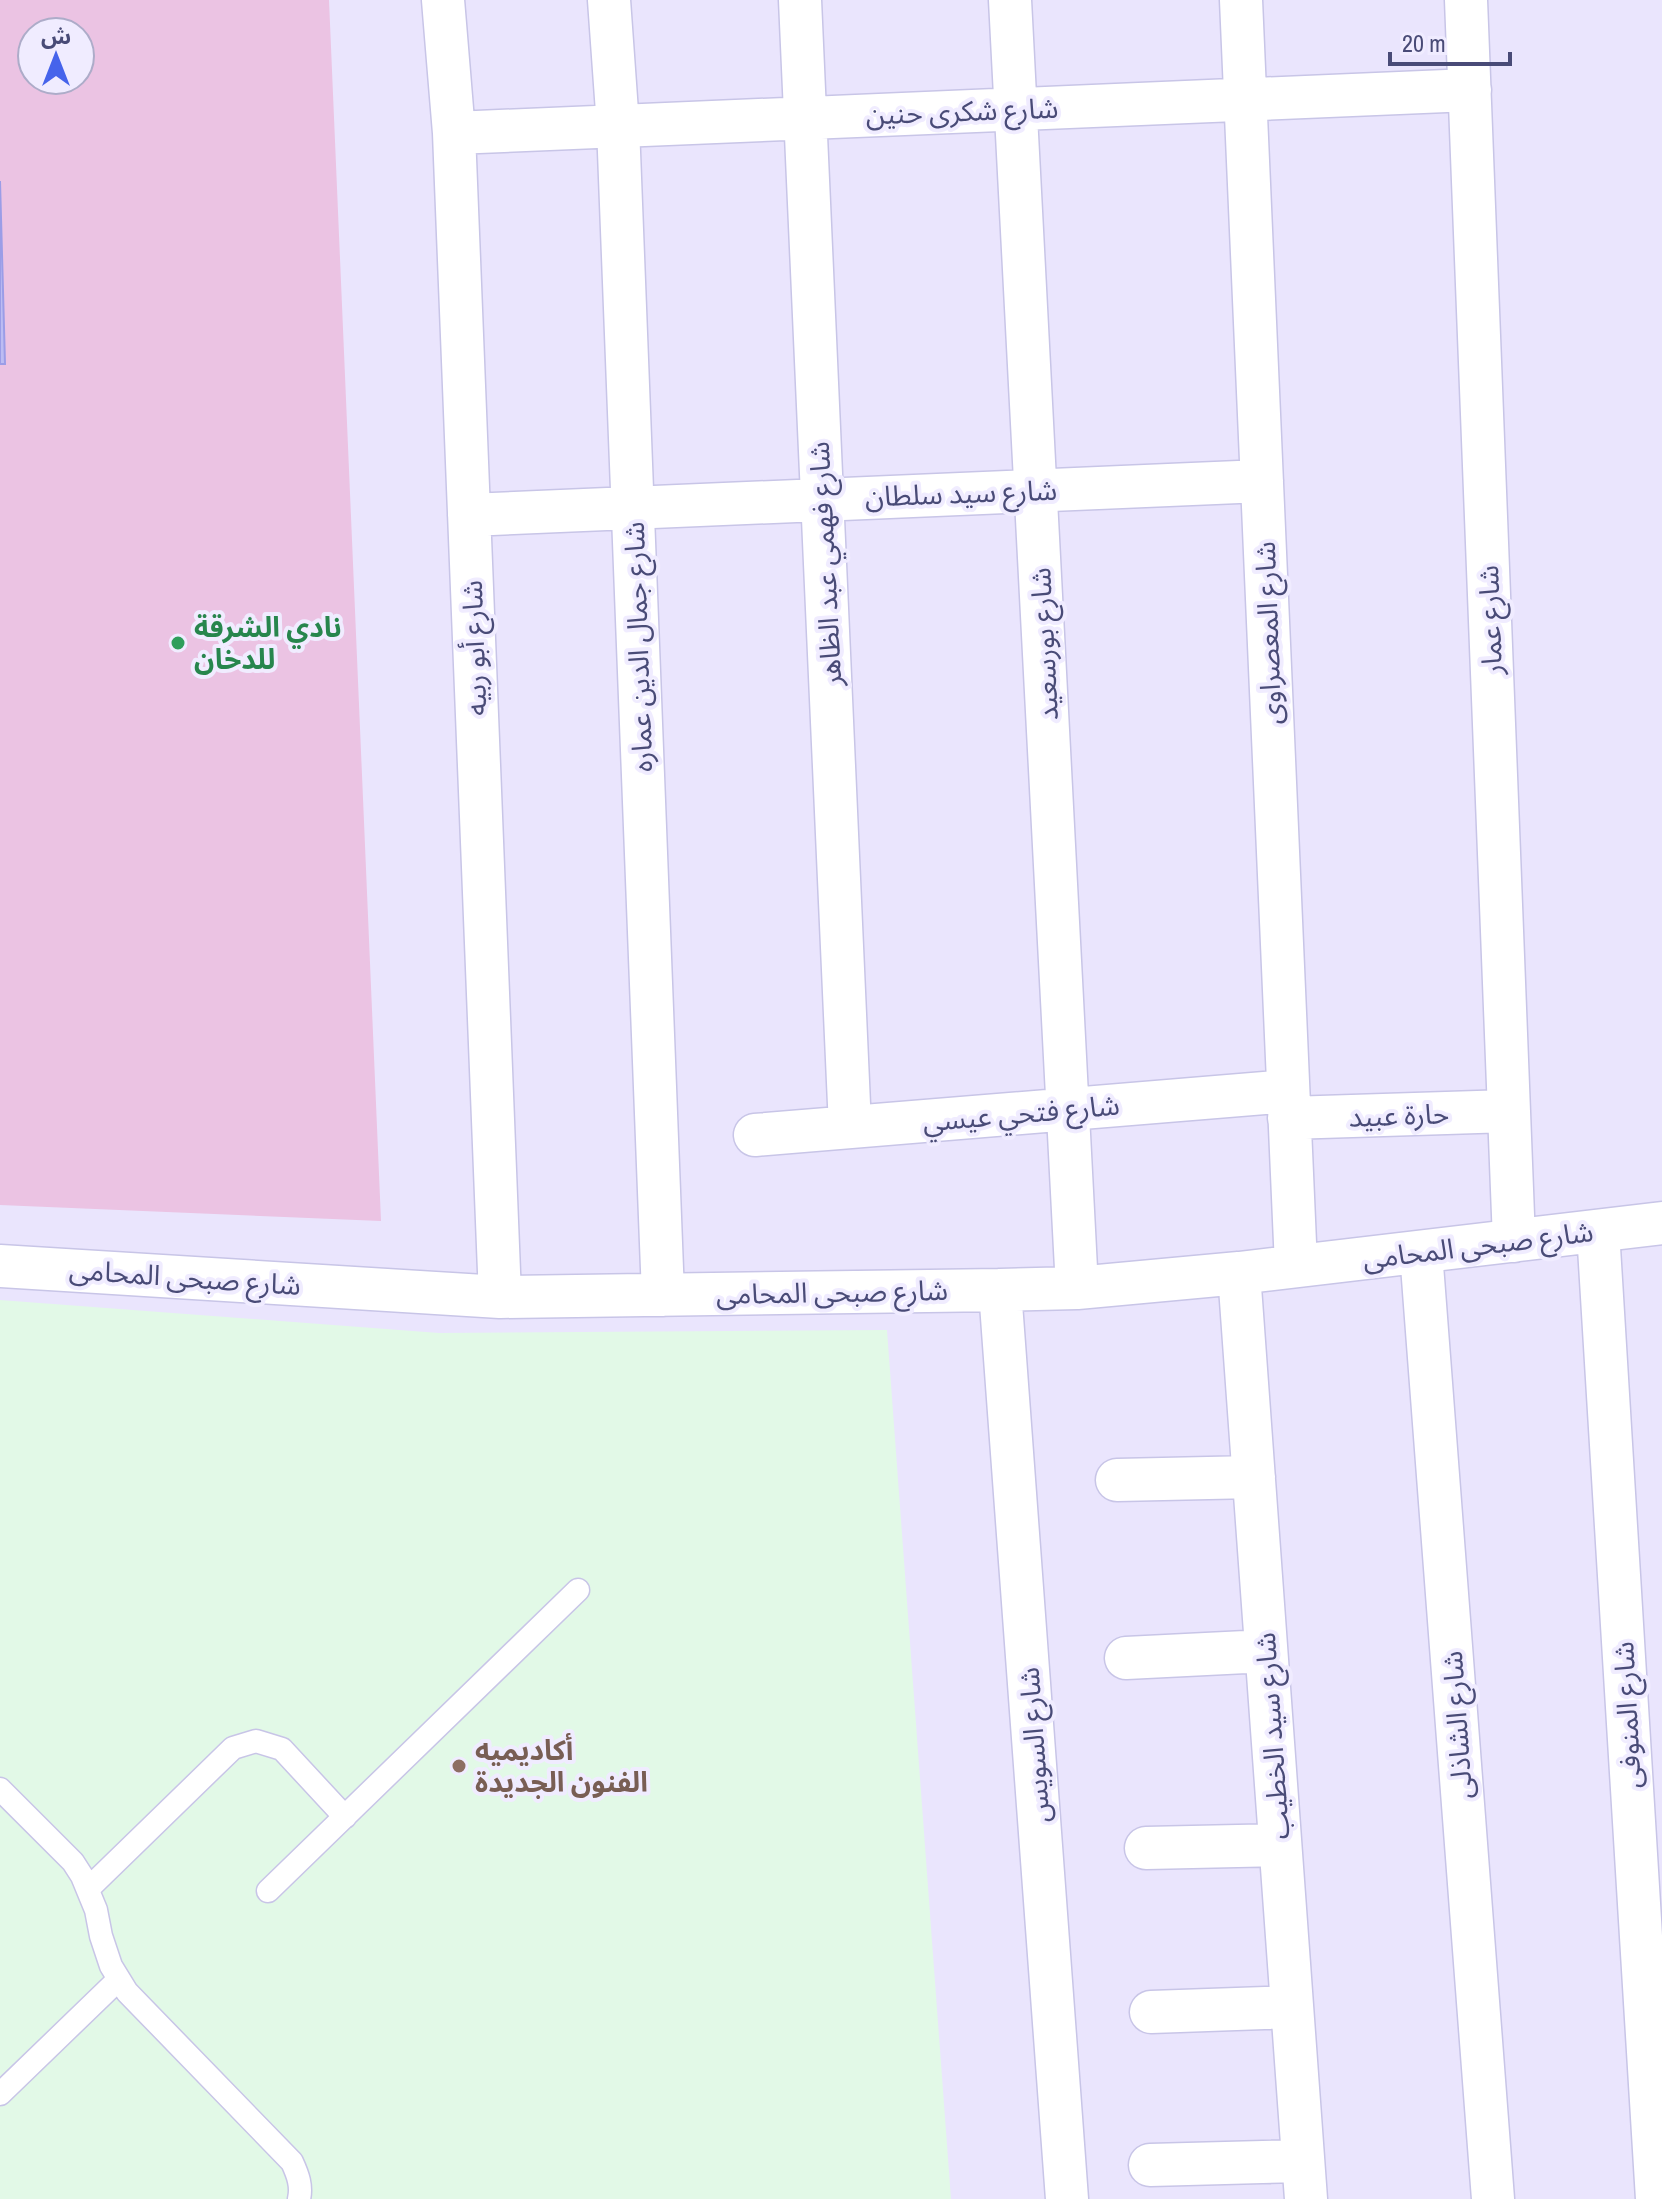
<svg xmlns="http://www.w3.org/2000/svg" width="1662" height="2199" font-family="'Archivo Narrow','Noto Sans Arabic',sans-serif">
<rect width="100%" height="100%" fill="#eae5fd"/>
<path fill="#e2f9e7" d="M 0,1300 L 439,1333 L 887,1330 L 951,2199 L 0,2199 Z"/>
<path fill="#ebc3e3" fill-rule="evenodd" d="M 0,0 L 329,0 L 381,1221 L 0,1205 ZM 32,32 L 80,32 L 80,80 L 32,80 Z"/>
<path fill="#bcbcf3" stroke="#9b9de7" stroke-width="2" d="M 0,181 L 5,364 L 0,364 Z"/>
<g fill="none" stroke-linecap="round" stroke-linejoin="round">
<defs>
<path id="lane" d="M 0,1789 L 73,1862 L 82,1876 L 96,1910 L 101,1936 L 111,1966 L 127,1992 L 292,2162 C 298,2175 302,2186 299,2199
M 88,1889 L 233,1748 L 256,1741 L 282,1749 L 345,1817
M 268,1891 L 578,1590
M 0,2094 L 119,1979"/>
<path id="street" d="M 443,0 L 454,133 L 500,1297
M 609,0 L 618,126 L 663,1295
M 800,0 L 850,1127
M 1010,0 L 1077,1288
M 1241,0 L 1296,1266
M 1466,0 L 1514,1241
M 454,133 L 1470,90
M 469,515 L 1262,481
M 1289,1118 L 1509,1111
M 755,1135 L 1288,1091
M 1598,1231 L 1657,2199
M 1421,1252 L 1493,2199
M 0,1266 L 500,1297 L 1000,1290 L 1077,1288 L 1239,1273 L 1662,1223
M 1239,1273 L 1306,2199
M 1000,1290 L 1067,2199
M 1117,1480 L 1254,1477
M 1126,1658 L 1266,1651
M 1146,1848 L 1280,1845
M 1151,2012 L 1292,2007
M 1150,2165 L 1303,2161"/>
</defs>
<use href="#lane" stroke="#c8c5e7" stroke-width="25"/>
<use href="#street" stroke="#c8c5e7" stroke-width="45"/>
<use href="#lane" stroke="#fff" stroke-width="22"/>
<use href="#street" stroke="#fff" stroke-width="42"/>
</g>
<circle fill="#2e9e5b" stroke="#f0ecff" stroke-width="3" cx="178" cy="643" r="8"/>
<circle fill="#8d6e63" stroke="#f0ecff" stroke-width="3" cx="459" cy="1766" r="8"/>
<g text-anchor="middle" stroke-width="8" stroke-linejoin="round" paint-order="stroke">
<g font-size="28" fill="#494b77" stroke="#f0ecff">
<text transform="translate(962 111) rotate(-2)" y="10">شارع شكرى حنين</text>
<text transform="translate(961 493) rotate(-2)" y="10">شارع سيد سلطان</text>
<text transform="translate(825 564) rotate(-93)" y="10">شارع فهمي عبد الظاهر</text>
<text transform="translate(1490 620) rotate(-92)" y="10">شارع عمار</text>
<text transform="translate(1268 633) rotate(-92)" y="10">شارع المعصراوى</text>
<text transform="translate(1044 644) rotate(-93)" y="10">شارع بورسعيد</text>
<text transform="translate(638 647) rotate(-92)" y="10">شارع جمال الدين عماره</text>
<text transform="translate(474 648) rotate(-92)" y="10">شارع أبو ربيه</text>
<text transform="translate(1021 1113) rotate(-5)" y="10">شارع فتحي عيسي</text>
<text transform="translate(1399 1115) rotate(-2)" y="10">حارة عبيد</text>
<text transform="translate(1478 1245) rotate(-7)" y="10">شارع صبحى المحامى</text>
<text transform="translate(185 1277) rotate(4)" y="10">شارع صبحى المحامى</text>
<text transform="translate(832 1292) rotate(-1)" y="10">شارع صبحى المحامى</text>
<text transform="translate(1627 1715) rotate(-93)" y="10">شارع المنوفى</text>
<text transform="translate(1457 1725) rotate(-94)" y="10">شارع الشاذلى</text>
<text transform="translate(1272 1736) rotate(-94)" y="10">شارع سيد الخطيب</text>
<text transform="translate(1034 1745) rotate(-94)" y="10">شارع السويس</text>
</g>
<g font-size="28" font-weight="bold" fill="#27864d" stroke="#f0ecff" text-anchor="start">
<text x="194" y="637">نادي الشرقة<tspan x="194" dy="32">للدخان</tspan></text>
</g>
<g font-size="28" font-weight="bold" fill="#785e54" stroke="#f0ecff" text-anchor="start">
<text x="475" y="1760">أكاديميه<tspan x="475" dy="32">الفنون الجديدة</tspan></text>
</g>
</g>
<g transform="translate(56 56)"><circle r="38" fill="#f0ecff" stroke="#adacc9" stroke-width="2"/>
<path d="M0-6L14 30L0 20L-14 30Z" fill="#4663eb"/>
<text y="-12" font-size="22" font-weight="bold" text-anchor="middle" fill="#494b77">ش</text>
</g>
<path d="M1390 52v12h120v-12" fill="none" stroke="#494b77" stroke-width="4"/>
<text x="1402" y="52" font-size="24" fill="#494b77" stroke="#f0ecff" stroke-width="6" paint-order="stroke">20 m</text>
</svg>
